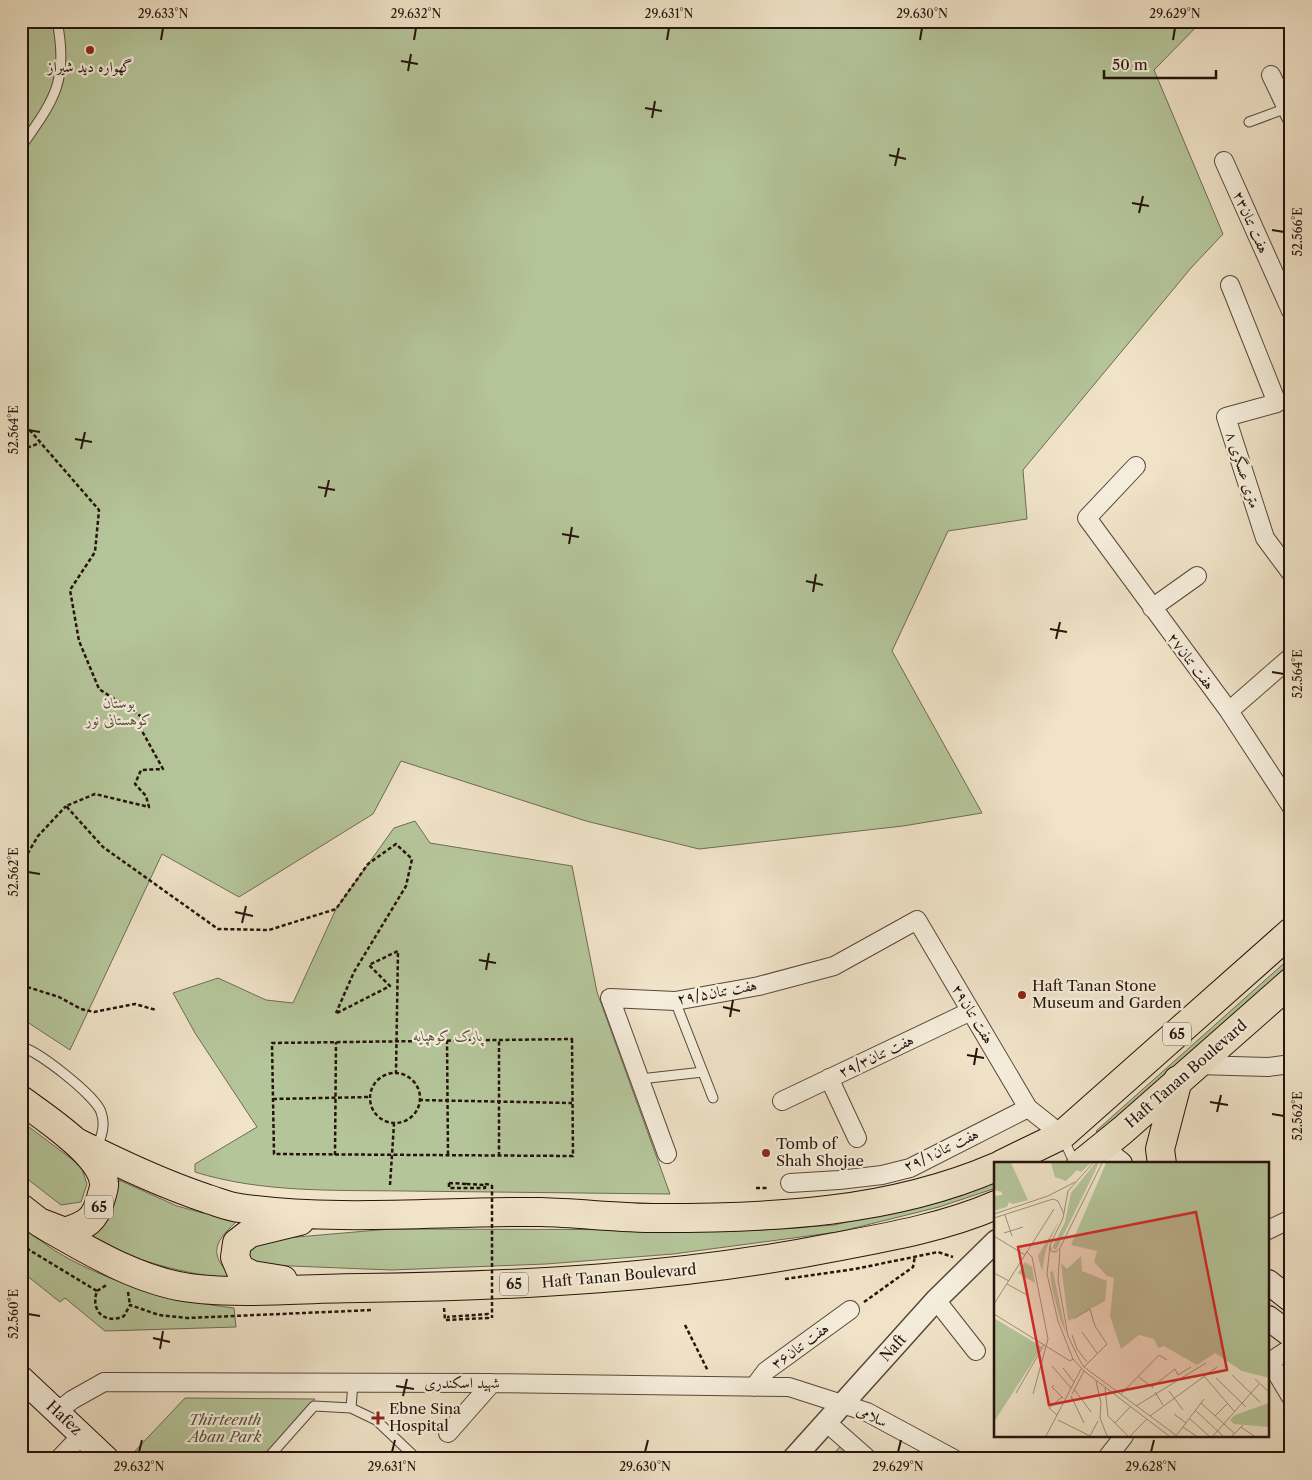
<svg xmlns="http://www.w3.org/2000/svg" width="1312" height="1480" font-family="'Libre Caslon Text',Amiri,serif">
<rect width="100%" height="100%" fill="#f0e3c8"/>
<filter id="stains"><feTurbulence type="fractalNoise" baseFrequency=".004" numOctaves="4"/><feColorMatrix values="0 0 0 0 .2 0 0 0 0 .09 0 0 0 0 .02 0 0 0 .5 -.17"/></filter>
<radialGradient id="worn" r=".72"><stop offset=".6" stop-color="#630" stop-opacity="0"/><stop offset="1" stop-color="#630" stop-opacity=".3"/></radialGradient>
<path fill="#b5c59a" stroke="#6e6c53" d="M 21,21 L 1202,21 L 1154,70 L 1223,234 L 1191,268 L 1023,470 L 1027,519 L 948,531 L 892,651 L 982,813 L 903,826 L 699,849 L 586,821 L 401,761 L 373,814 L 239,897 L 162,854 L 70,1050 L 21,1018 Z
M 415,821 L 430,843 L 572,866 L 597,992 L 670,1194 C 582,1193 494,1192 405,1191 C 335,1190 262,1193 195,1172 L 195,1164 L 257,1127 L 195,1033 L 173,993 L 218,978 L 266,1000 L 293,1003 L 336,909 L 394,828 Z
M 1291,957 L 1291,968 L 1102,1135 L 1096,1131 Z
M 21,1121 L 81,1166 L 87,1184 L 81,1202 L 61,1205 L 21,1174 Z
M 119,1180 L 177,1206 L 236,1222 C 211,1245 210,1256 235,1280 C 184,1273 132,1262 88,1235 C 111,1218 115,1209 119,1180 Z
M 996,1181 L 996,1188 L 939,1207 L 838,1232 L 673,1254 L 546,1264 L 391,1270 L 266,1265 L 250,1263 L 244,1252 L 251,1241 L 390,1229 L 762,1230 L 834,1225 L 935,1201 Z
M 21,1226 C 35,1236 48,1247 62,1255 C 115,1285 174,1301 234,1308 L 236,1327 L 105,1331 L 65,1298 L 60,1302 L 21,1271 Z
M 185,1398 L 315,1399 L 261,1459 L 144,1459 L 135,1451 Z
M 844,1442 L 862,1459 L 829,1459 Z"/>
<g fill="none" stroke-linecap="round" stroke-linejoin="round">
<defs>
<path id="service" d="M 1249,122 L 1287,108
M 21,147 C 54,100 69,81 57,21
M 675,1001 L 713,1098
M 21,1047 C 36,1049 96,1096 101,1112 C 106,1126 101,1136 97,1149
M 640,1079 L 703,1072
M 1063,1138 L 1075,1164
M 351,1408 L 353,1383
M 267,1459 L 314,1406 L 351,1408 L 376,1420 L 414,1456
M 601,1459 L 602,1457"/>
<path id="minor" d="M 1271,75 L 1291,117
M 1224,161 L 1291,311
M 1230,285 L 1277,403 L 1226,417 L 1265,538 L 1291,573
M 1136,466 L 1087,518 L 1229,711 L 1291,806
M 1152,608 L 1197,576
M 1229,711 L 1291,657
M 1196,1065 L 1268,1067 L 1291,1064
M 829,1078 L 857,1138
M 782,1101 L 971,1011
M 667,1154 L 610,998 L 675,1001 L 759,986 L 834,966 L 917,920 L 1028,1108 L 1062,1135
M 790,1183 L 839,1180 L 882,1175 L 910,1168 L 1028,1108
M 1268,1230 L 1291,1219
M 936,1300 L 976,1351
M 1270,1362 L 1291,1397
M 1268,1363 L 1291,1348
M 754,1387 L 766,1371 L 850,1310
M 57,1412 L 72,1400 L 104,1382 L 492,1383 L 789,1387 L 867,1412 L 954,1459
M 826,1422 L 868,1459
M 448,1433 L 492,1383
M 59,1459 L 82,1435
M 1106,1459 L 1124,1436"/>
<path id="tertiary" d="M 793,1459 L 936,1300 L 996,1241"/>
<path id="secondary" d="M 1101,1149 L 1120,1164
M 1268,1282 L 1291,1300
M 1268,1318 L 1291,1335
M 21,1378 L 107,1459"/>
<path id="primary" d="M 78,1143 C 121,1164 163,1184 208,1199 C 218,1202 229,1207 240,1208 C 339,1222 441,1211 541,1212 C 580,1213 619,1218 658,1218 C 773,1218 889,1213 996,1167
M 1002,1164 L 1062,1135 L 1291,932
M 1081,1164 L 1123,1130 L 1291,982
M 1162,1164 L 1160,1149 L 1178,1080
M 42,1224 C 87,1250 138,1281 190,1288 C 247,1295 304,1288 361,1288 C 520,1286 679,1278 835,1247 C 889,1237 945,1227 996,1205
M 283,1280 L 252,1275 L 240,1269 L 235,1257 L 237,1243 L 250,1233 L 300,1221"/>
<path id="trunk" d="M 21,1100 C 43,1116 101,1154 104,1183 C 105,1187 102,1193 101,1198 C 95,1221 86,1225 65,1232 L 39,1222 L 21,1208"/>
</defs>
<use href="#service" stroke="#58473b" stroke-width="11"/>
<use href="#minor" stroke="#58473b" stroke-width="20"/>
<use href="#tertiary" stroke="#58473b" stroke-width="24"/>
<use href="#secondary" stroke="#26130c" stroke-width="26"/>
<use href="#primary" stroke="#26130c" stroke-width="30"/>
<use href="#trunk" stroke="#26130c" stroke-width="30"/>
<path stroke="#26130c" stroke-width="2.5" stroke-dasharray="4 2.5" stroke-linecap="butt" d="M 21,420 L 99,510 L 95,552 L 70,590 L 79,641 L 99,689 L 142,717 L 142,731 L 163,769 L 141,770 L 135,784 L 146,796 L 149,807 L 95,794 L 66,806 L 103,847 L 218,929 L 269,930 L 336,909 L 368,864 L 396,844 L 412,859 L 406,886 L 354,972 L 336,1013
M 21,450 L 40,443
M 1284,766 L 1291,761
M 21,865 L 38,836 L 66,806
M 21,985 L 59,997 L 81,1009 L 94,1012 L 135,1004 L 156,1010
M 337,1013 L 390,986 L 369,965 L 398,951 L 396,1073
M 572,1039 L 573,1156 L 274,1154 L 272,1043 Z
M 447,1040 L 448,1156
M370 1098a25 25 0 1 1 50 0a25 25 0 1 1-50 0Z
M 273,1099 L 370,1097
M 419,1100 L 572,1103
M 335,1155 L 336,1042
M 499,1156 L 499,1040
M 449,1183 L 449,1188 L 485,1188 L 485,1185 L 467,1184 L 467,1186
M 449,1183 L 467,1184
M 485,1184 L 492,1185
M 390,1185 L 394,1124
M 756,1188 L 769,1188
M 21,1245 L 97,1291 C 90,1311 105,1325 124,1316 L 130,1305 L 159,1315 L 187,1318 L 373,1310
M 785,1279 L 855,1269 L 938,1252 L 953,1257
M 97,1291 L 108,1284
M 128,1292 L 130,1305
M 864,1302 L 913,1267 L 915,1256
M 444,1308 L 445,1320 L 488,1318 L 488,1314 L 447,1317
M 685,1325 L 708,1371"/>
<use href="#service" stroke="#f5eddb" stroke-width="9"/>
<use href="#minor" stroke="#f5eddb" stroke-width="18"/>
<use href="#tertiary" stroke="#f5eddb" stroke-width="21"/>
<use href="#secondary" stroke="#f5eddb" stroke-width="24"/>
<use href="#primary" stroke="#f0e3c8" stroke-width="28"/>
<use href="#trunk" stroke="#f0e3c8" stroke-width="28"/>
<path stroke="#26130c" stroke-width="2.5" stroke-dasharray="4 2.5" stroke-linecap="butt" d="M 492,1185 L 492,1318"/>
</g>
<path fill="none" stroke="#26130c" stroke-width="2" d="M 161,40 L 163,28M 414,40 L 416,28M 667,40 L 669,28M 920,40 L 922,28M 1173,40 L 1175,28M 401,61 L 418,64M 408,71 L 411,54M 645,108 L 662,111M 652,118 L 655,101M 889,155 L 906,159M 895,166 L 899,148M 1132,203 L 1149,206M 1139,213 L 1143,196M 1272,230 L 1284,232M 28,430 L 40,432M 75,439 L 92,442M 81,449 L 85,432M 318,487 L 335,490M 325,497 L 329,480M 562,534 L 579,537M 569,544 L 572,527M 806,581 L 823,585M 813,592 L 816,574M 1050,629 L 1067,632M 1056,639 L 1060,622M 1272,672 L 1284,674M 28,872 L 40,874M 235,912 L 253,916M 242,923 L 246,906M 479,960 L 496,963M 486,970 L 489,953M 723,1007 L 740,1011M 730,1017 L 733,1000M 967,1055 L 984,1058M 974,1065 L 977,1048M 1210,1102 L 1228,1105M 1217,1112 L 1221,1095M 1272,1114 L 1284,1116M 28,1314 L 40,1316M 153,1338 L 170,1342M 160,1349 L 163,1331M 396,1386 L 414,1389M 403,1396 L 407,1379M 139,1452 L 142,1440M 392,1452 L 395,1440M 645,1452 L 648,1440M 898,1452 L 901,1440M 1151,1452 L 1154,1440"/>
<g fill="#8f2418" stroke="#f5eddb" stroke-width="2">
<circle cx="90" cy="50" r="5"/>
<circle cx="1022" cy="995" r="5"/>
<circle cx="766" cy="1153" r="5"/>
<path d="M375.5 1410.5h5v5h5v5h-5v5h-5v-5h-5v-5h5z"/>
</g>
<g text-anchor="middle" stroke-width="4.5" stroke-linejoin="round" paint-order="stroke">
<g fill="#f5eddb" stroke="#64544a" stroke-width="1">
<rect x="1163" y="1022.5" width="28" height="23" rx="4"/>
<rect x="85" y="1195.5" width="28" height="23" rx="4"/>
<rect x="500" y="1272.5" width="28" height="23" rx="4"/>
</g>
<g font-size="14" font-weight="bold" fill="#26130c">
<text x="1177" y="1039">65</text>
<text x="99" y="1212">65</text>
<text x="514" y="1289">65</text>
</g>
<g font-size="15" fill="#26130c" stroke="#f5eddb" text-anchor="start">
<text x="90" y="72" text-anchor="middle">گهواره دید شیراز</text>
<text x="1032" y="991">Haft Tanan Stone<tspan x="1032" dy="17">Museum and Garden</tspan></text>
<text x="776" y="1149">Tomb of<tspan x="776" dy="17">Shah Shojae</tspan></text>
<text x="389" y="1414">Ebne Sina<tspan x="389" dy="17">Hospital</tspan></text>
</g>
<g font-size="15" fill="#26130c" stroke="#f5eddb">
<text transform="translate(1251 222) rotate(66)" y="5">هفت تنان۲۳</text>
<text transform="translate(1243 470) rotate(72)" y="5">۸ متری عسگری</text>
<text transform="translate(1191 661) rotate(53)" y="5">هفت تنان۲۷</text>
<text transform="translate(717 992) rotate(-10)" y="5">۲۹/۵هفت تنان</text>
<text transform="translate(973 1014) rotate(59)" y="5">هفت تنان۲۹</text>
<text transform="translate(876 1056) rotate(-25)" y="5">۲۹/۳هفت تنان</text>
<text transform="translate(1186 1074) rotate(-41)" y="5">Haft Tanan Boulevard</text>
<text transform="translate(941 1150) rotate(-25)" y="5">۲۹/۱هفت تنان</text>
<text transform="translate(619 1276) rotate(-5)" y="5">Haft Tanan Boulevard</text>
<text transform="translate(800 1346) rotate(-36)" y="5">هفت تنان۳۶</text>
<text transform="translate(893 1348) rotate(-48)" y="5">Naft</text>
<text x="462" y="1388">شهید اسکندری</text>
<text transform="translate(872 1416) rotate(26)" y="5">سلامی</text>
<text transform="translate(64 1418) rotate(43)" y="5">Hafez</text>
</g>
<g font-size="15" font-style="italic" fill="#58513e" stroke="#f5eddb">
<text x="119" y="708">بوستان<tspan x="119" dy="17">کوهستانی نور</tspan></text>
<text x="448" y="1041">پارک کوهپایه</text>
<text x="225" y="1425">Thirteenth<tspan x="225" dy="17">Aban Park</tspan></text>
</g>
</g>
<g transform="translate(994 1162)">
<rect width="275" height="275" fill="#f0e3c8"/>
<path d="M 0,1 L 17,1 L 34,38 L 19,42 L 15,40 L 13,45 L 0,49 L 0,34 L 8,33 L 8,30 L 0,28 ZM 57,1 L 97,1 L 87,10 L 83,8 L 72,19 L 61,15 ZM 101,1 L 105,1 L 62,88 L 58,86 L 71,60 L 77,31 ZM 112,1 L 275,1 L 275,216 L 248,209 L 221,191 L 203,203 L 170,184 L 164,186 L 160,177 L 145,173 L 127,187 L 116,154 L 120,116 L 113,114 L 100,100 L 103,89 L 77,83 ZM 65,59 L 52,87 L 48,109 L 44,94 ZM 87,94 L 88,109 L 113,119 L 111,139 L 74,159 L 67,101 L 73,107 ZM 31,100 L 38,105 L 41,121 L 24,111 ZM 59,109 L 72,171 L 86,203 L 67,160 L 58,127 L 56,110 ZM 0,156 L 48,185 L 0,260 ZM 275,241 L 275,265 L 240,262 L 236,258 L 241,253 Z" fill="#b5c59a"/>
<path fill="none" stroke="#9f907d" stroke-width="1" d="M 99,1 L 74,29 L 69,56 L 56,83 L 57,89 L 62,90 L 66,86 L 108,1M 0,52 L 54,34 L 81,20M 11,53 L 18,74M 0,56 L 59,37 L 64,39 L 70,52M 10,71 L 29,65M 0,74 L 31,93M 56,84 L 53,112 L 64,159 L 79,197 L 90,209 L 175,274M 66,87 L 64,118 L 74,174 L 85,197 L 90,205 L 183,274M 33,90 L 38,95 L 54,177 L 39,232M 0,111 L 15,119M 13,122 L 33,133M 0,142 L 60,47M 0,152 L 76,199 L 79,197M 79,157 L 96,147 L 101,164 L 113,182 L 90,205M 88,170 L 103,191M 78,173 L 83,187 L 93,200M 58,204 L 77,226M 69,206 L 80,220M 238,213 L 266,240M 210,214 L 241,250M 145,215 L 159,226M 222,216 L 252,245M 261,217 L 275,230M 102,219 L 107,241 L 106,256 L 113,274M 60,223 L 58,225 L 69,236M 158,225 L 181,207 L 184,213 L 197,205M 111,226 L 114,254 L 134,274M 80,227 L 97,250M 175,229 L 189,248M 161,230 L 169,243M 22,231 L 50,183M 78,232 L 90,209M 127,232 L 165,193 L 173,198M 77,234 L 90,261M 207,241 L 241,272M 142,244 L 212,201M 201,248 L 229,274M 180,252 L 192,261M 63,253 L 55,246 L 68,235M 156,254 L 223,205M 221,254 L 233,242M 195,256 L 215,274M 64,258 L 96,274M 121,261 L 136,245M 189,265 L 202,274M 247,265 L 260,274M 52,274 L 87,207M 96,274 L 104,259M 136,274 L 153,257M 182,274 L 210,237M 219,274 L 265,222M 238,274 L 249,263"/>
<path fill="#d62828" fill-opacity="0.15" stroke="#d62828" stroke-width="2.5" d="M 202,50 L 233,208 L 55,243 L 24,85 Z"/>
<rect width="275" height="275" fill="none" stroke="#26130c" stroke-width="2.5"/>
</g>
<rect width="1312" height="1480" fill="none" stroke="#f0e3c8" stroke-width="55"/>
<path d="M1104 70v8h112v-8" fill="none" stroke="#26130c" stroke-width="2.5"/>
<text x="1112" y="70" font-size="15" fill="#26130c" stroke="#f5eddb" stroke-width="4" paint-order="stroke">50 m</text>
<rect x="28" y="28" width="1256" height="1424" fill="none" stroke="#26130c" stroke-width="2"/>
<g font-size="12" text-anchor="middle" fill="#26130c">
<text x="163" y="18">29.633°N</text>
<text x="416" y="18">29.632°N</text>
<text x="669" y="18">29.631°N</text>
<text x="922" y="18">29.630°N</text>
<text x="1175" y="18">29.629°N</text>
<text transform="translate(1298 232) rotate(-90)" y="4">52.566°E</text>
<text transform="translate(14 430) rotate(-90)" y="4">52.564°E</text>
<text transform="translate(1298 674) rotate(-90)" y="4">52.564°E</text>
<text transform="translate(14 872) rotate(-90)" y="4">52.562°E</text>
<text transform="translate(1298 1116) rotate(-90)" y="4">52.562°E</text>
<text transform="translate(14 1314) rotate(-90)" y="4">52.560°E</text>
<text x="139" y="1471">29.632°N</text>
<text x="392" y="1471">29.631°N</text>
<text x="645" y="1471">29.630°N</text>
<text x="898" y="1471">29.629°N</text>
<text x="1151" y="1471">29.628°N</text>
</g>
<rect width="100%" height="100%" filter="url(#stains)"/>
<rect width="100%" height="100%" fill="url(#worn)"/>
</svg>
